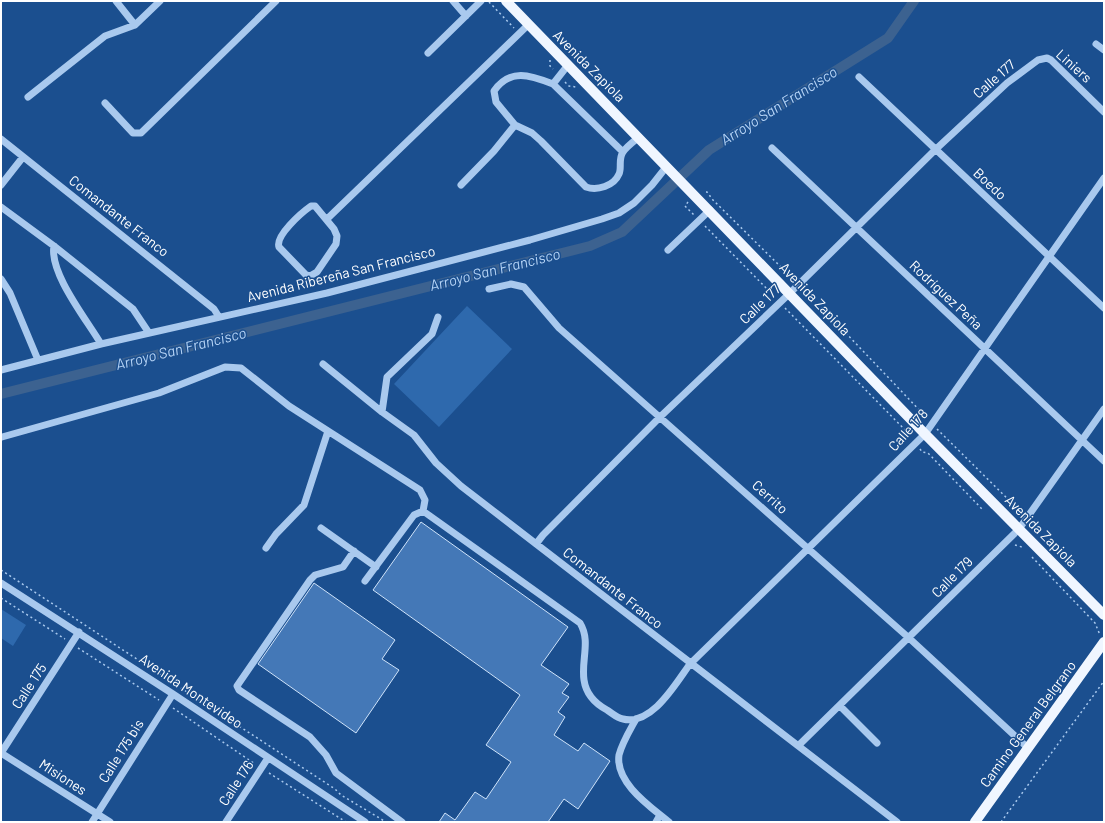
<svg xmlns="http://www.w3.org/2000/svg" width="1105" height="823" font-family="Barlow,sans-serif">
<rect width="100%" height="100%" fill="#1b4f8f"/>
<path fill="#2e69ad" d="M 467,306 L 512,349 L 439,427 L 394,384 Z
M 1,609 L 26,625 L 13,646 L 1,638 Z"/>
<g fill="none" stroke-linecap="round" stroke-linejoin="round">
<path stroke="#3c6290" stroke-width="10" d="M 1,394 L 590,246 L 622,232 L 709,150 L 888,38 L 914,1"/>
</g>
<path fill="#4478b7" stroke="#cfe3fa" d="M 421,522 L 568,627 L 541,665 L 569,684 L 562,693 L 569,697 L 558,712 L 565,717 L 554,735 L 578,751 L 584,743 L 610,761 L 578,809 L 564,799 L 548,822 L 439,822 L 445,813 L 455,820 L 475,792 L 486,799 L 511,762 L 486,745 L 520,695 L 373,590 Z
M 314,583 L 395,640 L 382,659 L 399,670 L 356,733 L 258,664 Z"/>
<g fill="none" stroke-linecap="round" stroke-linejoin="round">
<path stroke="#a9c9ee" stroke-width="1.5" stroke-dasharray="2 3" stroke-linecap="butt" d="M 489,2 L 514,28
M 550,60 L 550,66 L 553,69
M 565,82 L 569,86 L 576,87
M 706,192 L 707,192 L 713,200 L 786,272 L 794,277
M 688,202 L 685,206 L 694,215
M 705,226 L 774,296
M 785,308 L 911,436
M 817,308 L 821,307 L 926,417
M 937,429 L 1021,512
M 920,449 L 922,452 L 928,453 L 982,509 L 984,508
M 1034,523 L 1036,531
M 1015,545 L 1022,547
M 1032,557 L 1095,623 L 1100,635
M 1,570 L 335,789 L 341,795 L 386,822
M 1,598 L 65,639
M 78,648 L 159,700
M 173,708 L 255,764
M 269,773 L 346,822
M 1001,822 L 1104,681"/>
<path stroke="#a9c9ee" stroke-width="7" d="M 116,1 L 135,25
M 453,1 L 466,16
M 1096,44 L 1104,50
M 428,53 L 481,1
M 568,65 L 553,84 C 530,75 510,68 494,91 L 496,102 L 515,125 L 532,133 L 541,141 L 586,187 C 597,191 614,186 619,174 C 622,168 618,159 623,152 C 626,147 634,141 639,137
M 859,77 L 1104,308
M 553,84 L 623,152
M 28,97 L 105,36 L 135,25 L 160,1
M 105,103 L 133,133 L 141,133 L 276,1
M 1,139 L 214,309 L 219,317
M 772,148 L 1104,461
M 1,185 L 23,157
M 461,185 L 494,151 L 515,125
M 311,206 L 315,206 L 334,229 L 337,236 L 336,244 L 317,272 L 310,276 L 306,275 L 279,247 C 275,236 301,213 311,206 Z
M 1,207 L 54,246 L 133,309 L 149,333
M 327,219 L 528,25
M 54,246 C 49,273 87,320 101,344
M 668,250 L 710,210
M 1,279 L 10,293 L 38,360
M 489,289 L 511,284 L 524,287 L 559,328 L 909,638 L 1028,748
M 323,364 L 382,412 L 414,435 L 436,463 L 461,486 L 897,822
M 1,370 L 101,344 L 327,293 L 530,240 L 602,219 L 619,213 L 634,203 L 652,185 L 667,166
M 382,412 L 387,377 L 432,334 L 438,317
M 2,437 L 159,393 L 225,367 L 241,368 L 289,406 L 420,490 L 425,500 L 423,511
M 321,528 L 376,567
M 536,544 L 543,535 L 660,417 L 790,293 L 935,150 L 1007,83 L 1038,60 L 1047,58 L 1051,60 L 1104,112
M 266,548 L 276,534 L 304,505 L 328,431
M 354,551 L 343,567 L 315,575 L 310,580 L 237,686 L 239,690 L 310,737 L 326,755 L 336,773 L 402,822
M 365,581 L 414,515 L 423,511 L 580,623 C 591,641 581,660 584,680 C 586,694 594,703 607,710 C 612,713 617,718 623,719 C 652,726 676,683 690,664 L 925,434 L 1104,178
M 1,583 L 173,694 L 365,822
M 840,706 L 877,743
M 636,719 C 630,730 622,743 619,755 C 615,783 651,807 669,822
M 799,745 L 1019,529 L 1104,409
M 1,753 L 79,632
M 1,753 L 110,822
M 92,822 L 173,694
M 226,822 L 268,758
M 656,822 L 660,815"/>
<path stroke="#f0f6ff" stroke-width="10" d="M 506,1 L 925,434 L 1104,615
M 975,822 L 1104,642"/>
</g>
<g text-anchor="middle" stroke-width="3" stroke-linejoin="round" paint-order="stroke">
<g font-size="14" fill="#fff" stroke="#1b4f8f">
<text transform="translate(589 66) rotate(45)" y="5">Avenida Zapiola</text>
<text transform="translate(1074 66) rotate(42)" y="5">Liniers</text>
<text transform="translate(994 79) rotate(-41)" y="5">Calle 177</text>
<text transform="translate(990 184) rotate(43)" y="5">Boedo</text>
<text transform="translate(119 216) rotate(38)" y="5">Comandante Franco</text>
<text transform="translate(341 274) rotate(-14)" y="5">Avenida Ribereña San Francisco</text>
<text transform="translate(946 295) rotate(43)" y="5">Rodríguez Peña</text>
<text transform="translate(815 299) rotate(46)" y="5">Avenida Zapiola</text>
<text transform="translate(760 304) rotate(-44)" y="5">Calle 177</text>
<text transform="translate(908 430) rotate(-48)" y="5">Calle 178</text>
<text transform="translate(770 497) rotate(42)" y="5">Cerrito</text>
<text transform="translate(1041 531) rotate(45)" y="5">Avenida Zapiola</text>
<text transform="translate(952 577) rotate(-45)" y="5">Calle 179</text>
<text transform="translate(613 588) rotate(38)" y="5">Comandante Franco</text>
<text transform="translate(29 686) rotate(-57)" y="5">Calle 175</text>
<text transform="translate(191 691) rotate(34)" y="5">Avenida Montevideo</text>
<text transform="translate(1028 724) rotate(-54)" y="5">Camino General Belgrano</text>
<text transform="translate(121 751) rotate(-58)" y="5">Calle 175 bis</text>
<text transform="translate(63 777) rotate(33)" y="5">Misiones</text>
<text transform="translate(236 783) rotate(-57)" y="5">Calle 176</text>
</g>
<g font-size="15" font-style="italic" fill="#b5d3f5" stroke="#1b4f8f">
<text transform="translate(779 106) rotate(-32)" y="5">Arroyo San Francisco</text>
<text transform="translate(495 270) rotate(-14)" y="5">Arroyo San Francisco</text>
<text transform="translate(181 349) rotate(-14)" y="5">Arroyo San Francisco</text>
</g>
</g>
<rect width="1105" height="823" fill="none" stroke="#ffffff" stroke-width="4"/>
</svg>
